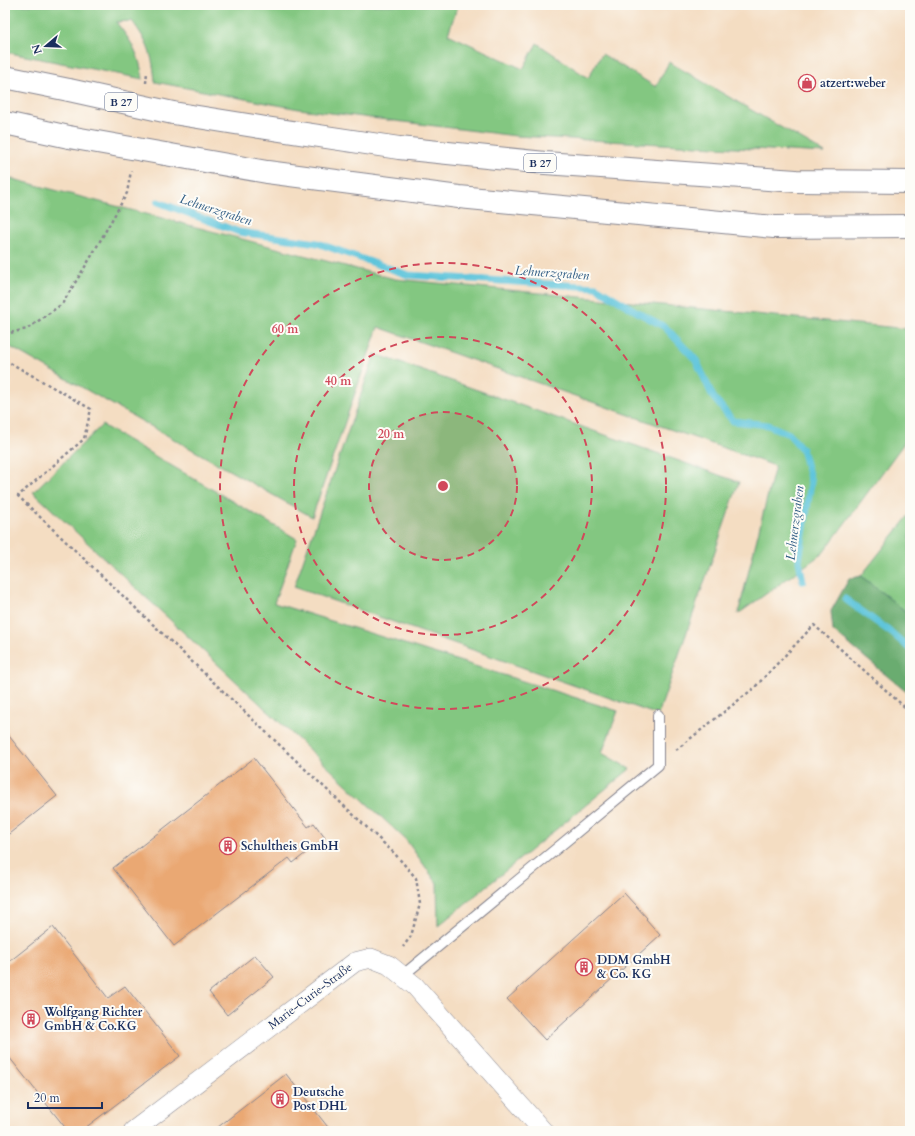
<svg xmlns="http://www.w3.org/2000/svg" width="915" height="1136" font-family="Cardo,serif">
<rect width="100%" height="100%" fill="#fdfcf7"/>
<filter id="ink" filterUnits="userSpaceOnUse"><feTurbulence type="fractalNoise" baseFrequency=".025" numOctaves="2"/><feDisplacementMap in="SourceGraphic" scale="8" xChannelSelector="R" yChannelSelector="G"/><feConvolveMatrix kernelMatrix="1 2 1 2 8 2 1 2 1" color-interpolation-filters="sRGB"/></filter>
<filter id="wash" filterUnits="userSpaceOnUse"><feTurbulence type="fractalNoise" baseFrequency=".012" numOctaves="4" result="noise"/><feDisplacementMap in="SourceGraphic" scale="16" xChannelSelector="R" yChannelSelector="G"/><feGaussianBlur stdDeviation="0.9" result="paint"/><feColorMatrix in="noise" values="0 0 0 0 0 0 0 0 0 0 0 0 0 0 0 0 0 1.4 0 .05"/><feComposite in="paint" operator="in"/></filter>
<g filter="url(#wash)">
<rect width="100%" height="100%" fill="#f4ddc2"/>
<path fill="#83c781" stroke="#4f7b70" d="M 5,5 L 458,5 L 448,34 L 523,69 L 537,43 L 588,78 L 602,54 L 656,87 L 669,62 L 825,153 L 516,136 L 299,109 L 155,82 C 153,56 148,42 132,21 L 116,22 C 132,42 139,53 143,79 L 5,52 Z
M 5,177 L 395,279 L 909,329 L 910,332 L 910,435 L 823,553 L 738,614 L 775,466 L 378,327 L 312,517 L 5,344 Z
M 375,354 L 739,482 L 658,715 L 294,587 Z
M 102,425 L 297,539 L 274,603 L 618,711 L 602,753 L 630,769 L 438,926 L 437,883 L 406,840 L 33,492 Z
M 910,514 L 910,615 L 861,576 Z"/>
<path fill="#6aac6f" stroke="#426e66" d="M 861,576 L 910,615 L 910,695 L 833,631 L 831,611 L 849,579 Z"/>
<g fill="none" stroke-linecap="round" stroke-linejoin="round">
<path stroke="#5ec5db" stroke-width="7" d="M 158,202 L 239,232 L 317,243 L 408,275 L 596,287 L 639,313 L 665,327 L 696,360 L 713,397 L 733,421 L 768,425 L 789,434 L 802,449 L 811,482 L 799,561 L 803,581
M 845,599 L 893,634 L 910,649"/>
</g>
<g id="blocks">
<path fill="#eaa873" d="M 5,731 L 57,796 L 5,837 Z
M 254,758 L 308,827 L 314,823 L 325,838 L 293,863 L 289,858 L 174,946 L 113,868 Z
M 624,893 L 647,918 L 646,919 L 660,935 L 545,1040 L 507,999 Z
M 53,927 L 108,998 L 125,986 L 180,1056 L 81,1131 L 68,1131 L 5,1052 L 5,965 Z
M 255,955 L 274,977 L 227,1015 L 209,992 Z
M 286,1074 L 331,1131 L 213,1131 Z"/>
</g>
</g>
<g filter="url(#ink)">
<use href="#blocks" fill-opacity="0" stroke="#888690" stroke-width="1"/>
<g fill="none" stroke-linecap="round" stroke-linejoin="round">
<defs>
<path id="service" d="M 402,976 L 658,765 L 658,715"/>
<path id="minor" d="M 133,1131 L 355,962 L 371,958 L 389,965 L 415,986 L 543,1131"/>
<path id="trunk" d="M 5,77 L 69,90
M 173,113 L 266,128 L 399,148 L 545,163 L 796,181 L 910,182
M 5,123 L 69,137
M 165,154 L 267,172 L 459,197 L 774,227 L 910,226"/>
</defs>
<use href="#service" stroke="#888690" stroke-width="12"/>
<use href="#minor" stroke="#888690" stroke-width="20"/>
<use href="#trunk" stroke="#888690" stroke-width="24"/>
<path stroke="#888690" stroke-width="2.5" stroke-dasharray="3 3" stroke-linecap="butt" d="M 146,83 L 147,72
M 5,334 L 27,329 L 62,304 L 91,257 L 127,193 L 131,171
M 5,360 L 91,409 L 84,439 L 18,496 L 268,734 L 395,854 L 416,878 L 420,904 L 411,936 L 403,947
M 676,750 L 754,688 L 814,625 L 910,712"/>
<use href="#service" stroke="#fff" stroke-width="10"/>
<use href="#minor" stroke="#fff" stroke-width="19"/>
<use href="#trunk" stroke="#fff" stroke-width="22"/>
<defs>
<path id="trunk-bridge" d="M 69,90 L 173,113
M 69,137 L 165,154"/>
</defs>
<use href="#trunk-bridge" stroke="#888690" stroke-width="24" stroke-linecap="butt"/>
<use href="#trunk-bridge" stroke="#fff" stroke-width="22"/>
</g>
</g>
<circle cx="443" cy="486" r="74" fill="#d1495b" fill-opacity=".12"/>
<g fill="none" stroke="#d1495b" stroke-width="2" stroke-dasharray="7 5">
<circle cx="443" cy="486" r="74"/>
<circle cx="443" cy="486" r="149"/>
<circle cx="443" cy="486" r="223"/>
</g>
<defs>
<symbol id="shop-ring" viewBox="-11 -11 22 22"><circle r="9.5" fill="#fdfcf7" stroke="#d1495b" stroke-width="1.5"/><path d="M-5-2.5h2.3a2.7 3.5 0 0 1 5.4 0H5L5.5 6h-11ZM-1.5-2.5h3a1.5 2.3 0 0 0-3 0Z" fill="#d1495b"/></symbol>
<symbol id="building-ring" viewBox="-11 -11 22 22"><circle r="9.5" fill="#fdfcf7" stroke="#d1495b" stroke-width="1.5"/><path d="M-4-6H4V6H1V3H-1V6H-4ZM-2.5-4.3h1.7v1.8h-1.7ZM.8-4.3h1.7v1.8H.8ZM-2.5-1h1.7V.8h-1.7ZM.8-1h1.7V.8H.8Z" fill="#d1495b"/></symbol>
</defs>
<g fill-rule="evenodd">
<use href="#shop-ring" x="797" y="73" width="20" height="20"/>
<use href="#building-ring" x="218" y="836" width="20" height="20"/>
<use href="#building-ring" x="574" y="957" width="20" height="20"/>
<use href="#building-ring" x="21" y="1009" width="20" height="20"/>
<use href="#building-ring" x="270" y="1089" width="20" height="20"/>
</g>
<g text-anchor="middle" stroke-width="4" stroke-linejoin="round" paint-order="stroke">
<g fill="#fdfcf7" stroke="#5f6c8c" stroke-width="1">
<rect x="105" y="93" width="32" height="18" rx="3"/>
<rect x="524" y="154" width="32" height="18" rx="3"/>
</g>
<g font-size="11" font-weight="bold" fill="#1b2f5e">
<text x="121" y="106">B 27</text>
<text x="540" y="167">B 27</text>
</g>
<g font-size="12" font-weight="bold" fill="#1b2f5e" stroke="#fdfcf7" text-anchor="start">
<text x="820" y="87">atzert:weber</text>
<text x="241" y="850">Schultheis GmbH</text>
<text x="597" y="964">DDM GmbH<tspan x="597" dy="14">&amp; Co. KG</tspan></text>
<text x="44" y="1016">Wolfgang Richter<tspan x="44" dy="14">GmbH &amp; Co.KG</tspan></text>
<text x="293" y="1096">Deutsche<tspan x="293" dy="14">Post DHL</tspan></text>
</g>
<g font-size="12" fill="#1b2f5e" stroke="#fdfcf7">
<text transform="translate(310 996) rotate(-37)" y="4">Marie-Curie-Straße</text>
</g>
<g font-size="13" font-style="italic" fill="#2f5c84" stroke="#fdfcf7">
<text transform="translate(216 209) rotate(18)" y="5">Lehnerzgraben</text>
<text transform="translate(552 272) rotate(4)" y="5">Lehnerzgraben</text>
<text transform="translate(794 523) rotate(-83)" y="5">Lehnerzgraben</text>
</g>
</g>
<circle cx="443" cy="486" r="6" fill="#d1495b" stroke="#fdfcf7" stroke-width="2"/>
<g font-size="12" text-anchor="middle" font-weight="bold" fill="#d1495b" stroke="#fdfcf7" stroke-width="4" stroke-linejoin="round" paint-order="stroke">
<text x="285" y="333">60 m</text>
<text x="338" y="385">40 m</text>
<text x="391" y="438">20 m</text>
</g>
<rect width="915" height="1136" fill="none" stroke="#fdfcf7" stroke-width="20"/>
<g transform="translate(46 46) rotate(251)" stroke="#fdfcf7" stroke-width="3" paint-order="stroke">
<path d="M0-3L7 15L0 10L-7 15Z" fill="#1b2f5e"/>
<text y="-6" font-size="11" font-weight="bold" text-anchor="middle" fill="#1b2f5e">N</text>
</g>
<path d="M28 1102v6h74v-6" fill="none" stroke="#1b2f5e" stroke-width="2"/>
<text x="34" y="1102" font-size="12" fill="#1b2f5e" stroke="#fdfcf7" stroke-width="3" paint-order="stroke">20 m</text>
</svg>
